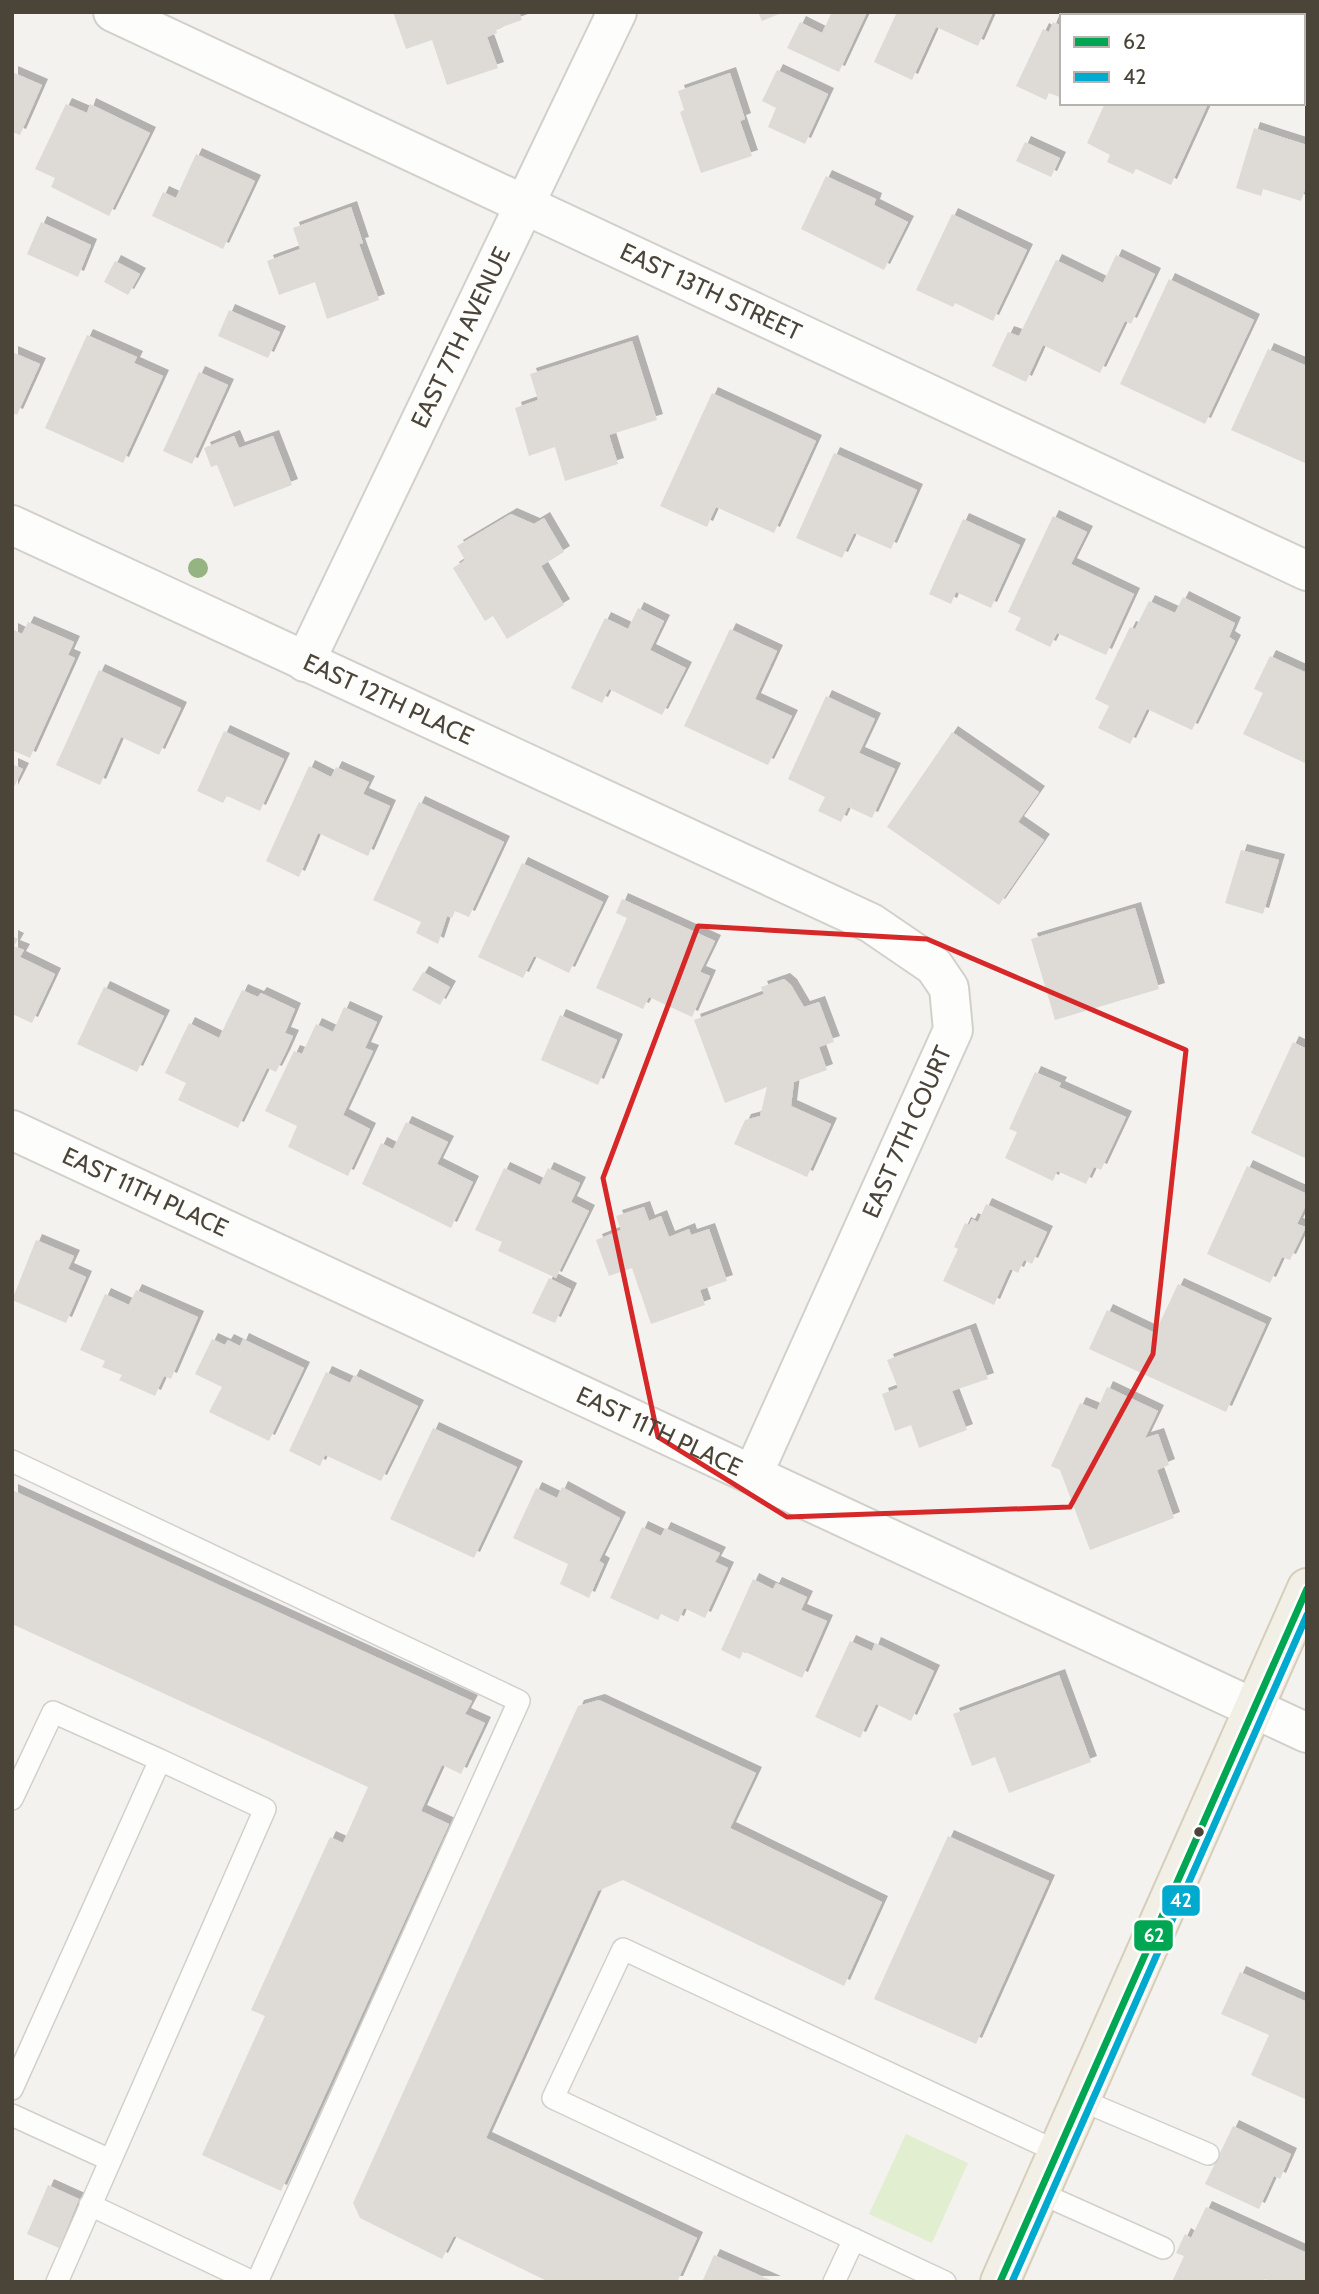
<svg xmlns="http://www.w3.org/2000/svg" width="1319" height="2294" font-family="Cabin,sans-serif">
<defs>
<filter id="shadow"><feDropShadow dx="6" dy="-6" stdDeviation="0" flood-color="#0004"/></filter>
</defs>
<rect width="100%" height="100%" fill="#f4f2ee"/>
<path fill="#e1eecf" d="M 906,2134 L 968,2163 L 932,2243 L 869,2214 Z"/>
<path fill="#dedbd6" filter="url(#shadow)" d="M 393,12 L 519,12 L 522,20 L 496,29 L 497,33 L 487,37 L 498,68 L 447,85 L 432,40 L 406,49 Z
M 758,12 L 784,12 L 762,21 Z
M 832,12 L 867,12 L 839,72 L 787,48 L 800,22 L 822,33 Z
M 897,12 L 993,12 L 978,46 L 936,27 L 912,80 L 874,62 Z
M 1053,22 L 1062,26 L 1062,98 L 1049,93 L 1046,100 L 1016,86 L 1043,29 L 1049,32 Z
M 777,70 L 828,94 L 805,144 L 768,127 L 776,108 L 762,101 Z
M 12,72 L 42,85 L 20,135 L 12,132 Z
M 730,73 L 745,119 L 740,121 L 752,156 L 701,173 L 680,112 L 684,110 L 678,91 Z
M 1105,103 L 1207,106 L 1171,185 L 1136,169 L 1133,174 L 1107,162 L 1110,155 L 1087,143 Z
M 66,104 L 87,113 L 90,104 L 150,133 L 109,216 L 51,187 L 55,178 L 35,169 Z
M 1254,128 L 1307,145 L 1307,184 L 1301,201 L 1263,189 L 1261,196 L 1236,188 Z
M 1025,142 L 1060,158 L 1051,177 L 1016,161 Z
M 196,154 L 255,181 L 223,249 L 152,216 L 163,192 L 176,198 Z
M 826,176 L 876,199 L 874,205 L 908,222 L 884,270 L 801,229 Z
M 351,207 L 363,243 L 359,244 L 379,300 L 327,319 L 315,282 L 279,295 L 267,261 L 300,249 L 293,228 Z
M 952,214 L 1027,250 L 993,321 L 955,303 L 953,307 L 916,290 Z
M 41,222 L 91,245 L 78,277 L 27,254 Z
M 1116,255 L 1155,274 L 1131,324 L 1125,321 L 1100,373 L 1043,345 L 1026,382 L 992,366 L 1008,332 L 1019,336 L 1056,260 L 1103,283 Z
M 115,261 L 140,274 L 128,295 L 104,282 Z
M 1169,279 L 1254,320 L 1205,424 L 1120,384 Z
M 229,310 L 280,332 L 268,358 L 218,336 Z
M 87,335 L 137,357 L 134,363 L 163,376 L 123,463 L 45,428 Z
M 632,341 L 657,420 L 609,435 L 618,464 L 565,481 L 555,447 L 529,456 L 515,408 L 538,400 L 530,374 Z
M 1268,349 L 1307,366 L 1307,464 L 1231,430 Z
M 12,352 L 40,364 L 17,415 L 12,413 Z
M 199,372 L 228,385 L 192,464 L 163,451 Z
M 712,393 L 816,441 L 774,533 L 716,507 L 707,527 L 660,506 Z
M 234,436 L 239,448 L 273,436 L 292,485 L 234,507 L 217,465 L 211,467 L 204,448 Z
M 834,453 L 917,490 L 891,549 L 854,533 L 842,558 L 796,538 Z
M 511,514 L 534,524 L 544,518 L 564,552 L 541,566 L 564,605 L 507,639 L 493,616 L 485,621 L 453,568 L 465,560 L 457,546 Z
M 1053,516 L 1087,532 L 1071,564 L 1134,594 L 1106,655 L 1057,633 L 1050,647 L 1015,630 L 1021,618 L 1008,612 Z
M 963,519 L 1020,545 L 991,608 L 956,592 L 951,604 L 929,594 Z
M 1183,597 L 1235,623 L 1229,637 L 1235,641 L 1192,730 L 1147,709 L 1130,744 L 1098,728 L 1109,706 L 1095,699 L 1130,627 L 1135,629 L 1149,601 L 1175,613 Z
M 638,608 L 664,621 L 650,650 L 686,668 L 662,715 L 609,689 L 602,703 L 571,688 L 605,618 L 628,629 Z
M 28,622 L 74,642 L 68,655 L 75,658 L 30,758 L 12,750 L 12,629 L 22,634 Z
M 730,629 L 777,651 L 755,699 L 792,716 L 768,765 L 684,726 Z
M 1270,656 L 1307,673 L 1307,764 L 1243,734 L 1263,693 L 1254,689 Z
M 99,670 L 181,708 L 159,755 L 121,737 L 100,785 L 56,765 Z
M 826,696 L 875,719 L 859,753 L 895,769 L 872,818 L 848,807 L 841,822 L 818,811 L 825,797 L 788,779 Z
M 224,731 L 284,759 L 260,811 L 227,796 L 223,803 L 197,791 Z
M 952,732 L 1039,792 L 1018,822 L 1044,840 L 999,905 L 887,827 Z
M 12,764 L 23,769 L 12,791 Z
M 309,766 L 331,777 L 336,767 L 369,782 L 363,794 L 390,806 L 368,856 L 318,833 L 299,877 L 266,861 Z
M 419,802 L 504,842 L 469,917 L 455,911 L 452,918 L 447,916 L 438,944 L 416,933 L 421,922 L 373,900 Z
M 1241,850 L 1279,860 L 1263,914 L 1225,903 Z
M 522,863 L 603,902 L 569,973 L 534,956 L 523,978 L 478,957 Z
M 622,899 L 715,941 L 700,972 L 710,976 L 692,1017 L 649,997 L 643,1009 L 596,988 L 627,918 L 616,913 Z
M 1135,908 L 1159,989 L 1055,1020 L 1031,939 Z
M 12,936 L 18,939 L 14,946 L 24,950 L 20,957 L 55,974 L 32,1023 L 12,1014 Z
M 423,972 L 450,987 L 440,1005 L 412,990 Z
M 784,979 L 791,985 L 804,1007 L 819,1002 L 834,1042 L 819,1047 L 827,1070 L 794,1082 L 791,1106 L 831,1124 L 807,1177 L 734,1144 L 745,1120 L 760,1116 L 767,1087 L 725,1103 L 694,1020 L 764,994 L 761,987 Z
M 104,987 L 164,1016 L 137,1072 L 77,1044 Z
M 242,990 L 258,997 L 261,993 L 295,1009 L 285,1033 L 293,1036 L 285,1054 L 276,1072 L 267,1068 L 238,1128 L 178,1100 L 186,1083 L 165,1073 L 189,1023 L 219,1038 Z
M 344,1007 L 377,1022 L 365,1048 L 373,1051 L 343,1115 L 370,1129 L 348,1176 L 288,1147 L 297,1126 L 265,1111 L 294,1051 L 302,1054 L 316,1024 L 333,1032 Z
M 560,1015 L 617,1040 L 598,1085 L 541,1060 Z
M 1293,1042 L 1307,1049 L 1307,1159 L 1251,1133 Z
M 1035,1072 L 1061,1083 L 1059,1087 L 1126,1117 L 1101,1170 L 1094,1167 L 1086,1184 L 1057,1171 L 1053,1181 L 1005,1158 L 1017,1132 L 1009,1129 Z
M 406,1122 L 448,1142 L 437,1164 L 473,1182 L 451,1228 L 362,1184 L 381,1143 L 393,1149 Z
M 1247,1166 L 1307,1194 L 1307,1203 L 1297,1224 L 1306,1227 L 1290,1260 L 1282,1257 L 1270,1283 L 1207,1254 Z
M 504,1168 L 540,1185 L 548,1168 L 580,1183 L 571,1202 L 589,1211 L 556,1278 L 498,1251 L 502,1242 L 475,1230 Z
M 986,1204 L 1047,1232 L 1032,1264 L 1024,1260 L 1018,1273 L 1010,1269 L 994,1305 L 943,1281 L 958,1249 L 954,1247 L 965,1223 L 969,1225 L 972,1219 L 978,1222 Z
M 644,1207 L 649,1221 L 661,1216 L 669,1237 L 689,1229 L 691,1235 L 709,1229 L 727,1281 L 700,1290 L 705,1305 L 651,1324 L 632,1268 L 609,1276 L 596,1240 L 621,1230 L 616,1216 Z
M 36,1240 L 74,1256 L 68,1269 L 86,1277 L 66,1323 L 12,1300 Z
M 549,1278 L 571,1289 L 555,1323 L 532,1313 Z
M 1178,1284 L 1266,1324 L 1226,1412 L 1089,1349 L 1107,1310 L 1155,1333 Z
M 136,1290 L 198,1317 L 171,1379 L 164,1376 L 155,1396 L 119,1380 L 122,1375 L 102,1367 L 105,1361 L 80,1350 L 105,1294 L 129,1305 Z
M 970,1329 L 988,1379 L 952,1391 L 967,1430 L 919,1448 L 911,1425 L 895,1431 L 882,1394 L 898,1388 L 887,1360 Z
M 212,1339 L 225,1345 L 228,1340 L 240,1346 L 243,1339 L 304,1368 L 269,1441 L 209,1412 L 222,1387 L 195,1374 Z
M 326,1372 L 350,1383 L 354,1375 L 418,1406 L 381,1481 L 325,1455 L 320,1466 L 289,1451 Z
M 1107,1387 L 1158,1411 L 1145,1438 L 1158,1434 L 1169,1465 L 1157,1470 L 1174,1518 L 1090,1550 L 1060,1470 L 1051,1466 L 1080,1403 L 1097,1410 Z
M 433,1428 L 517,1467 L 474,1558 L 390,1519 Z
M 562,1487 L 620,1518 L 599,1561 L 604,1564 L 589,1598 L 560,1584 L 568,1564 L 513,1538 L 536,1488 L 557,1498 Z
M 12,1490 L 472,1701 L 465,1714 L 485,1723 L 461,1774 L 442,1765 L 421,1811 L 449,1824 L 281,2191 L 202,2155 L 265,2016 L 251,2010 L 330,1837 L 343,1843 L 368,1787 L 12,1624 Z
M 642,1527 L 661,1536 L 665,1528 L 720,1553 L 715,1562 L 728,1568 L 705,1618 L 684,1608 L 678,1622 L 661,1614 L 658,1620 L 610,1598 Z
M 753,1579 L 773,1589 L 776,1583 L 807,1597 L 801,1610 L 827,1621 L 802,1678 L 743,1651 L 740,1659 L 721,1650 Z
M 850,1641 L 872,1651 L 875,1643 L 934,1671 L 911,1721 L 876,1704 L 860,1738 L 815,1717 Z
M 1059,1675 L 1091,1762 L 1009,1793 L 995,1757 L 972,1766 L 953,1714 Z
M 599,1700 L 756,1773 L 730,1828 L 882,1902 L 844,1986 L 623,1880 L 598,1891 L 486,2138 L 697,2238 L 677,2282 L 549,2282 L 454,2236 L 442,2259 L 360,2218 L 353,2203 L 578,1706 Z
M 948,1836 L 1049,1881 L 976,2044 L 874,1999 Z
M 1240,1972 L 1307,2002 L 1307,2100 L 1251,2075 L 1269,2035 L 1221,2014 Z
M 1233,2126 L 1291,2154 L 1280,2179 L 1274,2176 L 1259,2209 L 1205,2184 Z
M 48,2185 L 79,2199 L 59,2248 L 27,2234 Z
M 1206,2207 L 1307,2253 L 1307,2282 L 1272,2282 L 1265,2279 L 1264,2282 L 1172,2282 L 1184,2256 L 1176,2253 L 1185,2234 L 1191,2238 Z
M 714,2255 L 775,2282 L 702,2282 Z"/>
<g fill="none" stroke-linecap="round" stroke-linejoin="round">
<defs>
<path id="lane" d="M 12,1461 L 519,1701 L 257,2282
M 12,1799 L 53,1712 L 160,1760 L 12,2089
M 1081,2100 L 1208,2154
M 12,2115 L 110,2160
M 1040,2193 L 1163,2248
M 90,2205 L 253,2282
M 57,2282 L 265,1809 L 160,1760
M 834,2282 L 854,2239
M 945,2282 L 553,2098 L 623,1949 L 1058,2152"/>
<g id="street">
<path id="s1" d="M 113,12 L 1307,571"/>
<path d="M 1248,12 L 1255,16"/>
<path d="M 1303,38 L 1307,39"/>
<path id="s2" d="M 12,525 L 871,923 L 934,966 L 949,988 L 953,1030 L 753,1474"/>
<path id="s3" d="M 305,662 L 617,12"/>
<path id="s4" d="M 12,1130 L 1307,1733"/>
</g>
<path id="primary" d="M 1000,2282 L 1307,1588"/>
</defs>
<use href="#lane" stroke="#d2d0cb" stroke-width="24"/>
<use href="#street" stroke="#d2d0cb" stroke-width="42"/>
<use href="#primary" stroke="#d6cebb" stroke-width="42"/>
<use href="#lane" stroke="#fdfdfc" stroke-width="21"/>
<use href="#street" stroke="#fdfdfc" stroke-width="38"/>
<use href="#primary" stroke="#f2efe6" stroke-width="38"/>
<defs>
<path id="bus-1" d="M 1000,2282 L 1307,1589"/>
<path id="bus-2" d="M 1012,2282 L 1307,1615"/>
</defs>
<use href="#bus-1" stroke="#fff" stroke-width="12"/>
<use href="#bus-2" stroke="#fff" stroke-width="12"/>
<use href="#bus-1" stroke="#00a651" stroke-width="7"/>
<use href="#bus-2" stroke="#00a9ce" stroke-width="7"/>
</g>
<circle fill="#96b382" cx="198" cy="568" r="10"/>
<path fill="none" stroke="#d62828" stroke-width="5" stroke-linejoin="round" d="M 698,926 L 927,939 L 1186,1050 L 1153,1354 L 1070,1507 L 787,1517 L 658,1437 L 603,1178 Z"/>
<circle fill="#4b4439" stroke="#fff" stroke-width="2.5" cx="1199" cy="1832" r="6"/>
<g text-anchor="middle" stroke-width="6" stroke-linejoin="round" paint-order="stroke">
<g font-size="24" fill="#4b4439" stroke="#fff">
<text dy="8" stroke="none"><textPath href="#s1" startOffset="660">EAST 13TH STREET</textPath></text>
<text dy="8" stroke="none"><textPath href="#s3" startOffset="360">EAST 7TH AVENUE</textPath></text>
<text dy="8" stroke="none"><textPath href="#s2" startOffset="415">EAST 12TH PLACE</textPath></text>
<text transform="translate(907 1132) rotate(-66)" y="8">EAST 7TH COURT</text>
<text dy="8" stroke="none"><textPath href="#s4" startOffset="147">EAST 11TH PLACE</textPath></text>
<text dy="8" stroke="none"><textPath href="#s4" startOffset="714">EAST 11TH PLACE</textPath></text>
</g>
</g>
<g stroke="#fff" stroke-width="2.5">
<rect x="1161" y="1884" width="40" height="33" rx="7" fill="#00a9ce"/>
<rect x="1133" y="1919" width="41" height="33" rx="7" fill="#00a651"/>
</g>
<g font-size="19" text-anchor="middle" font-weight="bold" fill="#fff">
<text x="1181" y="1907">42</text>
<text x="1154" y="1942">62</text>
</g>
<rect width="1319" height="2294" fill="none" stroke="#4b4439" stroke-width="28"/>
<rect x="1060" y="14" width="245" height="91" fill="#ffffff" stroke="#b7b4b0" stroke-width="2"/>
<rect x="1074" y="37" width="35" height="10" fill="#00a651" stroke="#b7b4b0" stroke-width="2"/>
<text x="1123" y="49" font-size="21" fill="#4b4439">62</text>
<rect x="1074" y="72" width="35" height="10" fill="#00a9ce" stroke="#b7b4b0" stroke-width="2"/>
<text x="1123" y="84" font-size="21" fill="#4b4439">42</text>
</svg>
